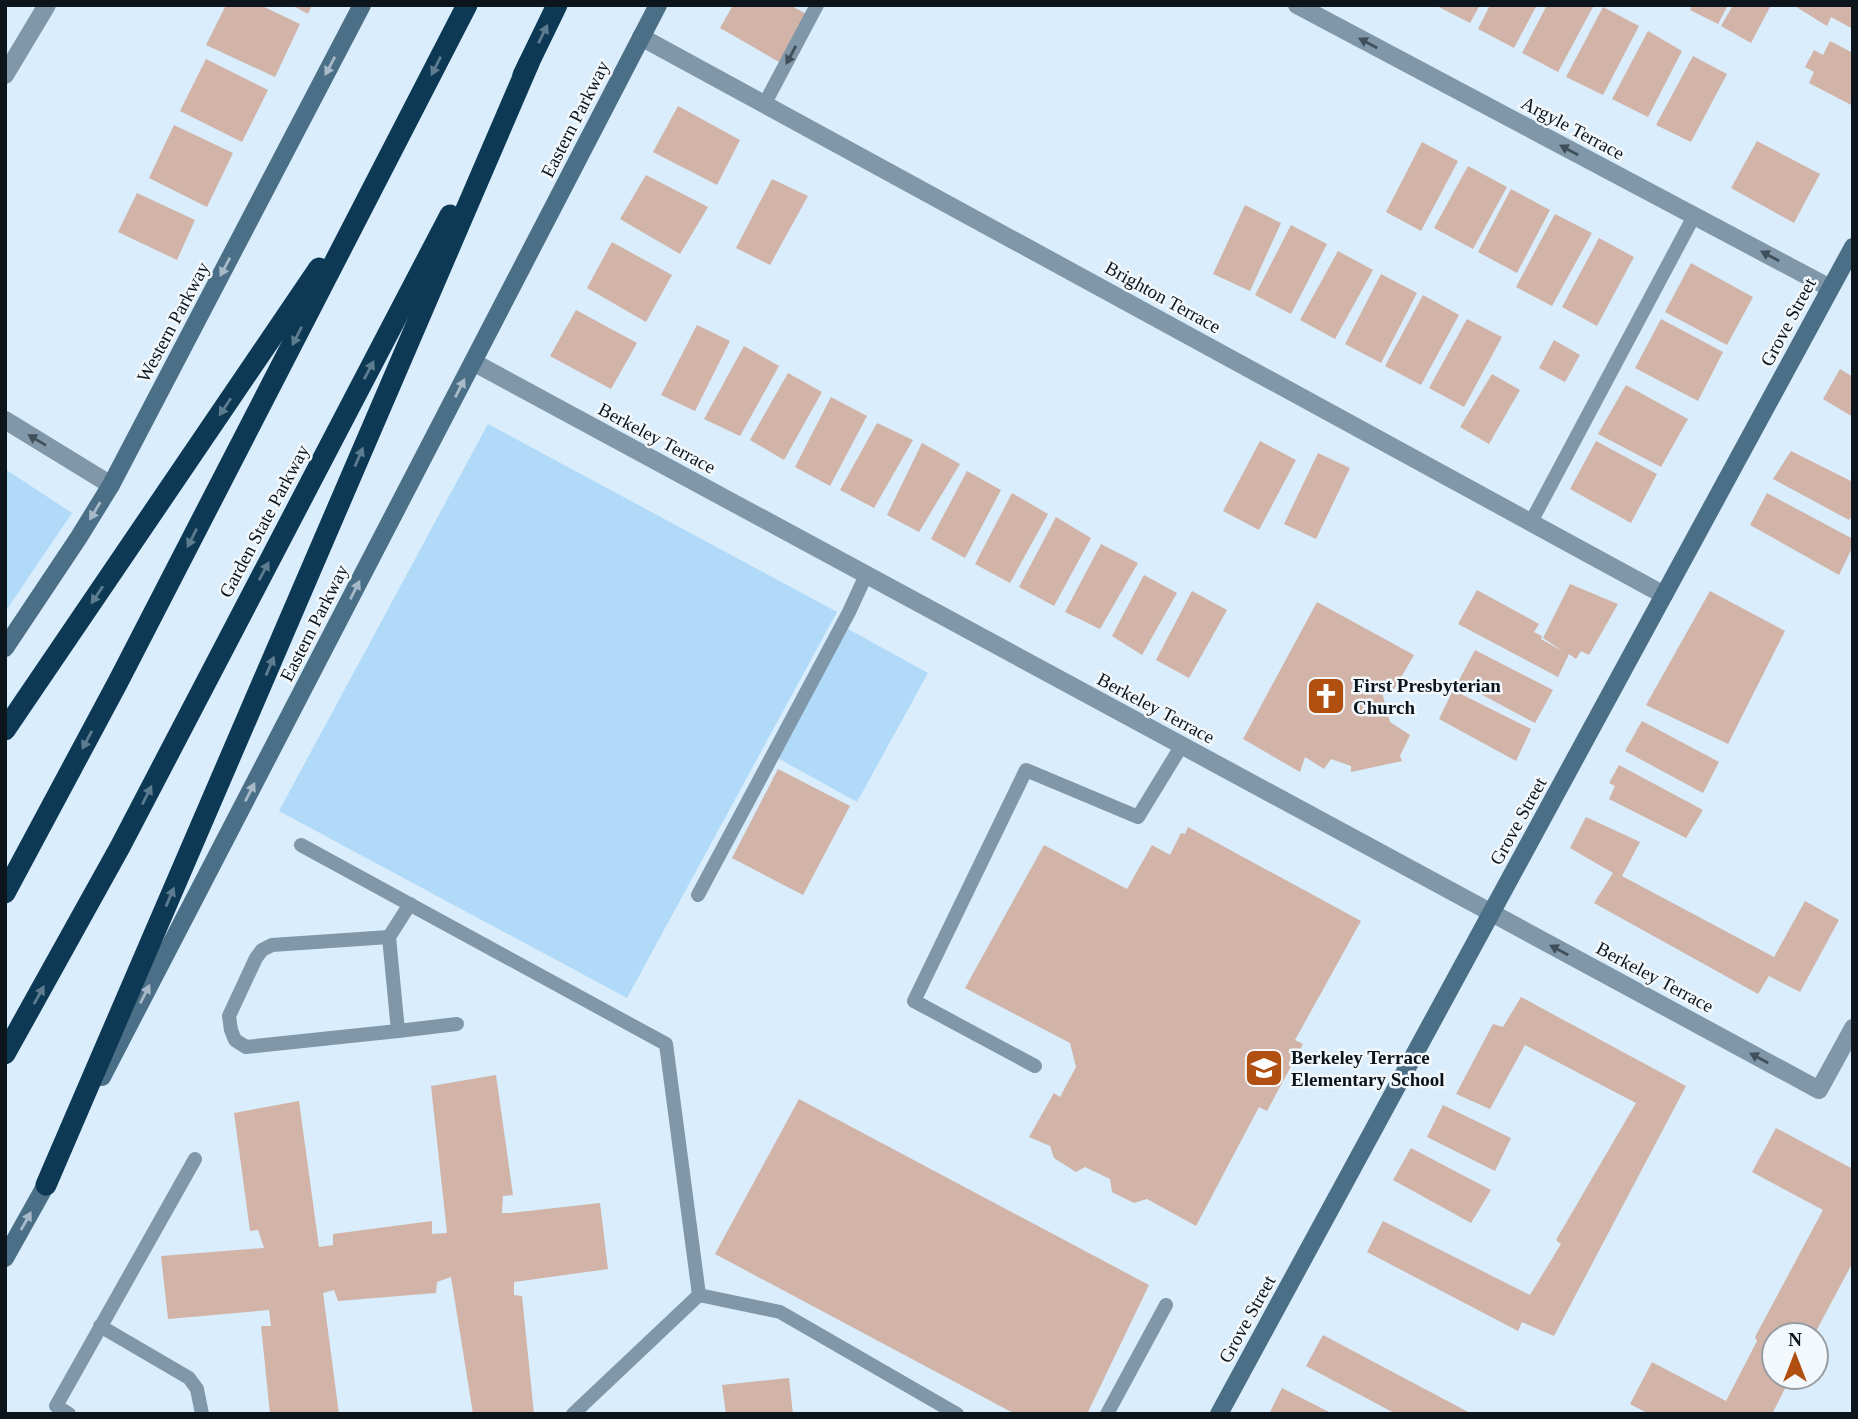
<svg xmlns="http://www.w3.org/2000/svg" width="1858" height="1419" font-family="Georgia,serif">
<rect width="100%" height="100%" fill="#d9edfc"/>
<g fill="#b1daf8">
<path d="M488,424l349,188 -210,386 -348,-187z"/>
<path d="M5,469l67,44 -67,99z"/>
<path d="M848,629l80,44 -71,129 -81,-45z"/>
</g>
<g fill="#d1b4a7">
<path d="M226,5h34l40,19 -25,53 -69,-32z"/>
<path d="M292,5h20l-4,9z"/>
<path d="M733,5h57l18,10 -29,47 -59,-34z"/>
<path d="M1435,5h45l-10,18z"/>
<path d="M1490,5h47l-23,43 -36,-19z"/>
<path d="M1547,5h47l-36,67 -36,-19z"/>
<path d="M1692,5h36l-10,19 -28,-14z"/>
<path d="M1733,5h38l-20,38 -30,-17z"/>
<path d="M1793,5h60v24l-22,-12 -4,9z"/>
<path d="M1603,7l36,19 -36,69 -37,-18z"/>
<path d="M1648,31l34,20 -34,66 -36,-18z"/>
<path d="M1830,41l23,12v53l-44,-23 5,-11 -9,-5 9,-17 9,5z"/>
<path d="M1693,56l34,18 -36,68 -35,-17z"/>
<path d="M206,59l62,31 -26,52 -62,-31z"/>
<path d="M678,106l62,34 -23,45 -64,-33z"/>
<path d="M174,125l59,28 -26,54 -58,-29z"/>
<path d="M1757,141l63,33 -26,49 -63,-35z"/>
<path d="M1422,142l36,19 -37,70 -35,-19z"/>
<path d="M1468,166l39,21 -34,62 -39,-21z"/>
<path d="M646,175l62,32 -28,47 -60,-35z"/>
<path d="M772,179l36,17 -38,69 -34,-17z"/>
<path d="M1511,189l39,21 -33,63 -39,-21z"/>
<path d="M137,193l58,27 -18,40 -59,-28z"/>
<path d="M1245,205l36,18 -31,68 -37,-17z"/>
<path d="M1555,214l37,19 -40,73 -36,-19z"/>
<path d="M1291,225l36,19 -36,70 -36,-19z"/>
<path d="M1599,238l35,19 -37,69 -35,-19z"/>
<path d="M612,242l60,33 -26,47 -59,-34z"/>
<path d="M1338,251l35,19 -38,69 -35,-19z"/>
<path d="M1691,263l62,34 -26,48 -62,-33z"/>
<path d="M1381,274l36,19 -36,70 -36,-19z"/>
<path d="M1423,295l36,20 -38,70 -36,-19z"/>
<path d="M576,310l61,33 -26,46 -61,-33z"/>
<path d="M1467,319l35,18 -38,70 -35,-19z"/>
<path d="M1661,319l62,33 -25,49 -63,-33z"/>
<path d="M697,325l33,16 -35,70 -34,-16z"/>
<path d="M1554,340l26,15 -15,27 -26,-14z"/>
<path d="M744,346l35,20 -39,70 -36,-17z"/>
<path d="M1840,369l13,8v40l-30,-18z"/>
<path d="M788,373l34,19 -38,68 -34,-20z"/>
<path d="M1492,374l28,16 -31,54 -29,-17z"/>
<path d="M1626,385l62,34 -27,48 -63,-33z"/>
<path d="M831,397l36,19 -37,70 -35,-19z"/>
<path d="M877,423l36,17 -39,68 -34,-18z"/>
<path d="M1260,441l36,19 -37,70 -36,-19z"/>
<path d="M1596,441l61,33 -26,49 -61,-34z"/>
<path d="M922,443l38,21 -41,68 -32,-17z"/>
<path d="M1791,451l62,31v32l-4,6 -76,-41z"/>
<path d="M1318,453l32,15 -34,71 -32,-15z"/>
<path d="M967,471l34,19 -36,68 -34,-19z"/>
<path d="M1012,493l36,21 -38,69 -35,-19z"/>
<path d="M1767,493l86,46v7l-14,29 -89,-50z"/>
<path d="M1056,517l35,21 -37,68 -35,-19z"/>
<path d="M1101,544l37,19 -38,66 -35,-17z"/>
<path d="M1144,575l33,18 -35,62 -30,-19z"/>
<path d="M1570,584l48,20 -29,51 -8,-4 -5,8 -7,-5 -11,23 -100,-53 19,-34 62,34 -5,8 8,4 -1,3 23,13 -21,-14z"/>
<path d="M1192,591l35,19 -38,68 -33,-18z"/>
<path d="M1710,591l75,40 -57,113 -82,-39z"/>
<path d="M1317,602l97,53 -22,38 -12,-8 10,37 20,13 -10,21 2,5 -51,11v-6l-20,-7 -7,10 -19,-12 -5,15 -57,-33z"/>
<path d="M1475,650l78,40 -18,33 -77,-41z"/>
<path d="M1453,690l78,39 -15,32 -77,-42z"/>
<path d="M1642,721l77,41 -16,31 -78,-42z"/>
<path d="M1619,765l84,45 -17,28 -77,-39 6,-13 -6,-3z"/>
<path d="M778,769l72,37 -47,89 -71,-37z"/>
<path d="M1586,817l54,25 -18,34 152,81 31,-56 34,19 -39,72 -31,-16 -11,18 -164,-91 19,-30 -43,-25z"/>
<path d="M1188,827l173,94 -66,119 8,4 -36,67 -8,-4 -63,119 -49,-27 -13,4 -22,-11 -2,-13 -25,-12 -9,5 -22,-14 -4,-12 -21,-9 25,-44 6,4 16,-30 -6,-24 -105,-55 79,-143 83,44 25,-44 18,10 11,-22 4,1z"/>
<path d="M1521,997l165,89 -132,250 -32,-14 -4,9 -151,-79 16,-31 147,74 31,-51 -5,-4 80,-137 -111,-58 -35,64 -34,-15 37,-70 10,3z"/>
<path d="M496,1075l17,120 -10,1 -1,17h8l90,-10 8,66 -94,13v13l8,1 12,118h-61l-22,-137 -14,5 -1,11 -98,8 -4,-11 -11,3 16,121h-69l-9,-88h10l-2,-16 -101,9 -7,-63 103,-8 -6,-18 -8,1 -16,-118 65,-12 20,146 14,-2v-11l99,-13v13l15,-1 -16,-147z"/>
<path d="M799,1099l350,186 -62,129h-72l-300,-160z"/>
<path d="M1443,1105l68,33 -16,33 -68,-34z"/>
<path d="M1776,1128l77,41v17l-2,3 2,1v72l-39,73h-40v42h17l-19,37h-123l-19,-10 22,-42 74,39 31,-60 -2,-4 68,-127 -71,-38z"/>
<path d="M1411,1148l80,42 -20,33 -78,-43z"/>
<path d="M1323,1335l149,79h-76l-90,-48z"/>
<path d="M789,1378l4,36h-67l-4,-29z"/>
<path d="M1282,1388l51,26h-64z"/>
</g>
<g fill="none" stroke-linecap="round" stroke-linejoin="round">
<g stroke="#7f97a9" stroke-width="14">
<path d="M764,105l53,-100"/>
<path d="M1531,522l163,-306"/>
<path d="M301,845l365,199 33,251"/>
<path d="M698,895l151,-283 17,-37"/>
<path d="M410,904l-21,33 9,94 59,-7"/>
<path d="M389,937l-117,8 -10,5 -6,8 -27,58 2,14 4,10 11,7 152,-16"/>
<path d="M1035,1066l-121,-65 112,-231 112,47 44,-72"/>
<path d="M100,1326l89,52 8,11 5,25"/>
<path d="M69,1414l-13,-8 139,-247"/>
<path d="M573,1414l126,-119 81,17 177,102"/>
<path d="M1107,1414l59,-109"/>
</g>
<g stroke="#7f97a9" stroke-width="18">
<path d="M1297,5l533,283"/>
<path d="M641,37l1023,558"/>
<path d="M5,75l42,-70"/>
<path d="M473,362l1346,728 34,-62"/>
<path d="M5,420l106,65"/>
</g>
<g stroke="#4c6f88" stroke-width="18">
<path d="M5,648l74,-111 32,-52 251,-480"/>
<path d="M102,1077l556,-1072"/>
<path d="M5,1258l47,-84"/>
<path d="M1219,1414l634,-1167"/>
</g>
<g stroke="#0d3955" stroke-width="21">
<path d="M523,75l34,-70"/>
<path d="M5,730l314,-462"/>
<path d="M5,893l113,-211 349,-677"/>
<path d="M5,1054l115,-207 330,-632"/>
<path d="M46,1185l483,-1122"/>
</g>
</g>
<defs><path id="oneway-solid" d="M-6-.8H1V-3.2L6.5 0L1 3.2V.8H-6Z" transform="scale(1.75)"/></defs>
<g fill="#5e7c8f">
<use href="#oneway-solid" transform="translate(543 34) rotate(-64)"/>
<use href="#oneway-solid" transform="translate(436 66) rotate(117)"/>
<use href="#oneway-solid" transform="translate(297 336) rotate(117)"/>
<use href="#oneway-solid" transform="translate(369 370) rotate(-62)"/>
<use href="#oneway-solid" transform="translate(225 407) rotate(124)"/>
<use href="#oneway-solid" transform="translate(359 457) rotate(-67)"/>
<use href="#oneway-solid" transform="translate(192 538) rotate(117)"/>
<use href="#oneway-solid" transform="translate(264 571) rotate(-62)"/>
<use href="#oneway-solid" transform="translate(97 595) rotate(124)"/>
<use href="#oneway-solid" transform="translate(270 666) rotate(-67)"/>
<use href="#oneway-solid" transform="translate(87 740) rotate(118)"/>
<use href="#oneway-solid" transform="translate(147 795) rotate(-63)"/>
<use href="#oneway-solid" transform="translate(170 897) rotate(-67)"/>
<use href="#oneway-solid" transform="translate(39 995) rotate(-61)"/>
</g>
<g fill="#40505b">
<use href="#oneway-solid" transform="translate(1368 43) rotate(-152)"/>
<use href="#oneway-solid" transform="translate(791 55) rotate(118)"/>
<use href="#oneway-solid" transform="translate(1569 150) rotate(-152)"/>
<use href="#oneway-solid" transform="translate(1770 256) rotate(-152)"/>
<use href="#oneway-solid" transform="translate(37 440) rotate(-149)"/>
<use href="#oneway-solid" transform="translate(1559 950) rotate(-152)"/>
<use href="#oneway-solid" transform="translate(1759 1058) rotate(-152)"/>
</g>
<g fill="#a8bac8">
<use href="#oneway-solid" transform="translate(330 66) rotate(118)"/>
<use href="#oneway-solid" transform="translate(225 267) rotate(118)"/>
<use href="#oneway-solid" transform="translate(460 388) rotate(-63)"/>
<use href="#oneway-solid" transform="translate(95 511) rotate(121)"/>
<use href="#oneway-solid" transform="translate(355 590) rotate(-63)"/>
<use href="#oneway-solid" transform="translate(250 792) rotate(-63)"/>
<use href="#oneway-solid" transform="translate(145 994) rotate(-63)"/>
<use href="#oneway-solid" transform="translate(26 1221) rotate(-61)"/>
</g>
<defs>
<g id="church-square" transform="scale(2.0125)"><rect x="-9" y="-9" width="18" height="18" rx="4" fill="#b14f11" stroke="#f3f8fc"/><path d="M-1.2-6h2.4v3.5h3.3v2.4h-3.3V6h-2.4V-.1h-3.3v-2.4h3.3Z" fill="#fff"/></g>
<g id="school-square" transform="scale(2.0125)"><rect x="-9" y="-9" width="18" height="18" rx="4" fill="#b14f11" stroke="#f3f8fc"/><path d="M0-5L7-2L0 1L-7-2ZM-4 1L0 2.5L4 1V4Q0 6-4 4Z" fill="#fff"/></g>
</defs>
<g fill-rule="evenodd">
<use href="#church-square" x="1326" y="696"/>
<use href="#school-square" x="1264" y="1068"/>
</g>
<g text-anchor="middle" dominant-baseline="central" stroke-width="5" stroke-linejoin="round" paint-order="stroke">
<g font-size="19" fill="#0c151c" stroke="#f3f8fc">
<text transform="translate(575 119) rotate(-63)">Eastern Parkway</text>
<text transform="translate(1573 128) rotate(28)">Argyle Terrace</text>
<text transform="translate(1163 297) rotate(29)">Brighton Terrace</text>
<text transform="translate(173 322) rotate(-62)">Western Parkway</text>
<text transform="translate(1788 322) rotate(-62)">Grove Street</text>
<text transform="translate(657 438) rotate(28)">Berkeley Terrace</text>
<text transform="translate(264 521) rotate(-62)">Garden State Parkway</text>
<text transform="translate(314 623) rotate(-63)">Eastern Parkway</text>
<text transform="translate(1156 708) rotate(28)">Berkeley Terrace</text>
<text transform="translate(1518 821) rotate(-61)">Grove Street</text>
<text transform="translate(1655 977) rotate(28)">Berkeley Terrace</text>
<text transform="translate(1247 1319) rotate(-61)">Grove Street</text>
</g>
<g font-size="19" font-weight="bold" fill="#0c151c" stroke="#f3f8fc" text-anchor="start">
<text x="1353" y="685">First Presbyterian<tspan x="1353" dy="22">Church</tspan></text>
<text x="1291" y="1057">Berkeley Terrace<tspan x="1291" dy="22">Elementary School</tspan></text>
</g>
</g>
<rect width="1858" height="1419" fill="none" stroke="#0c151c" stroke-width="14"/>
<g transform="translate(1795 1356)"><circle r="33" fill="#f3f8fc" stroke="#979da2" stroke-width="2"/>
<path d="M0-5L12 26L0 18L-12 26Z" fill="#b14f11"/>
<text y="-10" font-size="19" font-weight="bold" text-anchor="middle" fill="#0c151c">N</text>
</g>
</svg>
